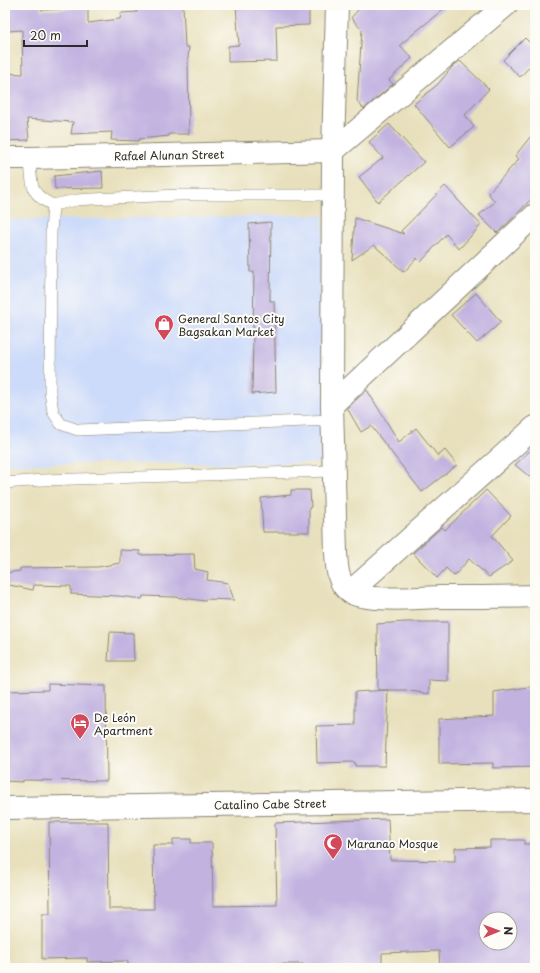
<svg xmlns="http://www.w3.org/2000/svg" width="540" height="973" font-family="'Playpen Sans',sans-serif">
<rect width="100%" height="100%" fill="#fdfcf7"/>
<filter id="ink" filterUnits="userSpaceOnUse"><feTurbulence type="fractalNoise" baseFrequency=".025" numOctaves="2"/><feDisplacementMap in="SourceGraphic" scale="8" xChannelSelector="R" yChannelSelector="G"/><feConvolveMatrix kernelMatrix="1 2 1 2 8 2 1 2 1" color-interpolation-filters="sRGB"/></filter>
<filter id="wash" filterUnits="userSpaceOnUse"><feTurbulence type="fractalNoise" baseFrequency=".012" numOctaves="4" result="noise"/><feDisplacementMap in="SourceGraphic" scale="16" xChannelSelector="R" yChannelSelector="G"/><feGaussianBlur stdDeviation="0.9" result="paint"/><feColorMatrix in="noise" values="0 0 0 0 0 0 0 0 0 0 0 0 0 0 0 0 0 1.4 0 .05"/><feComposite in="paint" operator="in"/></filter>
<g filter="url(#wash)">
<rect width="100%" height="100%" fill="#e8e0bc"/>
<path fill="#cddbfa" d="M323,215l2,248 -320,1v-244z"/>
<g id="blocks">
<g fill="#c1b2e0" fill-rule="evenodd">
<path d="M7,5h33l1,5 47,-2v15l32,-4 1,-6 16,-1v-7h46l2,42h4l-1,12 1,75h-20v2l-30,3v2l-28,-1 1,-8 -41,2 2,-12 -46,-3 2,21 -24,1v-68l18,1 -1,-44 -14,1z"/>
<path d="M236,5h73v20l-33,1 1,35 -49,1v-16l11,-1z"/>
<path d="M358,5h90l-48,40 12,13 -23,22 4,4 -29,25 -7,-8 5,-71 -11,-12 7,-8z"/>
<path d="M525,38l10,10v13l-15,16 -17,-17z"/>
<path d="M460,61l29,28 -24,26 9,12 -24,20 -36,-43 24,-20 15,-18z"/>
<path d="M389,124l35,38 -46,40 -19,-25 24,-19 -14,-16z"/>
<path d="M535,131v64l-16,17 -22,21 -18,-18 16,-13 -7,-9 31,-34 -4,-3z"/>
<path d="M102,171l1,17 -48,1 -1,-13z"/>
<path d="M445,186l36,39 -22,24 -13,-15 -25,28 -4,-4 -13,14 -30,-27 -22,15 3,-42 49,16 -3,-3z"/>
<path d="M271,222l-1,79h4l2,91 -24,2 2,-122h-4l-1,-48z"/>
<path d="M476,293l25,29 -24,21 -26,-28z"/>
<path d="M367,390l32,52 17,-14 22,28 7,-6 12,15 -35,27 -51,-66 -10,6 -14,-24z"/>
<path d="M535,446v35l-20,-16z"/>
<path d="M291,490h19l1,17 -2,1v24h-46l-2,-34 30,-3z"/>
<path d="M486,490l25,26 -19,20 21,25 -24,16 -20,-18 -15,17 -8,-8 -9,10 -24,-25 29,-26 3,3z"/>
<path d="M120,550l20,1v4l54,-1 1,15 13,3 -1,8 21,3 6,17 -29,-1v2l-30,-4 -32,-1 -1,3 -23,-3 -48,-2v-8l-37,-1 -1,5 -28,-6v-11l15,-2v-3l78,-1 22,-4z"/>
<path d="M405,622h43v59l-19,-1v14l-24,-4h-27l-1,-66z"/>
<path d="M110,632l23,1 1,28h-26z"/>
<path d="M48,684l58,2 1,95 -84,-1v2l-18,-1v-90l43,-1z"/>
<path d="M535,686v81l-42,1v-5l-54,1v-45l55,-3v-24z"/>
<path d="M388,690l-3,76h-30v-4l-38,1 -1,-37 39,-1v-33z"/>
<path d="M388,819l2,41 65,1v-13l35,-1v-7h34v4h11v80h-2v44h-93l-1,-17 -57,2v15h-79v-4h-33v4h-142v-7l-41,1v-4l-45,1v-45h8l-1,-92h59l1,87h45l-1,-64h20v-6h18v4h21l1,63 64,-1 -2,-82zM486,919h24v24h-24z"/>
</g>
</g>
</g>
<g filter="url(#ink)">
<use href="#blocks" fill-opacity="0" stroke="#8a8674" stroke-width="1"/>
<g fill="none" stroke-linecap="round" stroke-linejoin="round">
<g stroke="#8a8674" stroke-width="12">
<g id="lane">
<path d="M30,158c2,24 -2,36 23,47"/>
<path d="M332,420l-254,10 -17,-6 -8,-12 -3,-20 1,-159 2,-28 24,-5 15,-1 87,-4h154"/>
<path d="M5,483l38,-3 290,-9"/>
</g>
</g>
<g stroke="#8a8674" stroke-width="24">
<g id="street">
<path d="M337,5l-4,146 -1,254 4,148c1,14 1,30 14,39 14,10 71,6 90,5 32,0 63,0 95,-1"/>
<path d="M5,158h25l303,-7 173,-146"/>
<path d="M332,405l203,-190"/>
<path d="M350,592l185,-165"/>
</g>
</g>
<g stroke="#8a8674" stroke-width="24">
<path id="secondary" d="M5,808l530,-8"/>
</g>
<use href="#lane" stroke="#fff" stroke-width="11"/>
<use href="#street" stroke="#fff" stroke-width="22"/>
<use href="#secondary" stroke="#fff" stroke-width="22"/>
</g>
</g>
<defs>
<g id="shop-pin" transform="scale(1)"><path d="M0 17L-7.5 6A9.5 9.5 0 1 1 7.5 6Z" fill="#d1495b" stroke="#fdfcf7"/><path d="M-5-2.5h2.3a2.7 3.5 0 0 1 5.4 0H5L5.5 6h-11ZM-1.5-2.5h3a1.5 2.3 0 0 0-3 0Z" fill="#fff"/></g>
<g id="hotel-pin" transform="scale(1)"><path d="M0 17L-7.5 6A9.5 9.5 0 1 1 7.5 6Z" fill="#d1495b" stroke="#fdfcf7"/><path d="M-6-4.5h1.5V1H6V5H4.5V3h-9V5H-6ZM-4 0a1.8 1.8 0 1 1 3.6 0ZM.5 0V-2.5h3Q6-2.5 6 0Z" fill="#fff"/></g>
<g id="mosque-pin" transform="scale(1)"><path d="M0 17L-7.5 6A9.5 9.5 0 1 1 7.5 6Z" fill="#d1495b" stroke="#fdfcf7"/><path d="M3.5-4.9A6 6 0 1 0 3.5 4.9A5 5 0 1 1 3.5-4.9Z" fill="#fff"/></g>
</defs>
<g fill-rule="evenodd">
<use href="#shop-pin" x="164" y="324"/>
<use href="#hotel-pin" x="80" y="723"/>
<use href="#mosque-pin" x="333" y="843"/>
</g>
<g text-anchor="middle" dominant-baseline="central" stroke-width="4" stroke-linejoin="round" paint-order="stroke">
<g font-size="11" fill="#2b2b2b" stroke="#fdfcf7">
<text transform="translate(169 155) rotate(-1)">Rafael Alunan Street</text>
<text transform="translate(270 804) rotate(-1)">Catalino Cabe Street</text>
</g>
<g font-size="11" fill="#2b2b2b" stroke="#fdfcf7" text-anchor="start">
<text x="178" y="318">General Santos City<tspan x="178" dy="13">Bagsakan Market</tspan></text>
<text x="94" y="717">De León<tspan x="94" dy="13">Apartment</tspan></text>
<text x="347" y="843">Maranao Mosque</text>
</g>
</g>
<rect width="540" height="973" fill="none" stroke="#fdfcf7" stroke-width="20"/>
<g transform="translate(498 931) rotate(89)"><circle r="19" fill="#fdfcf7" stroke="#a9a8a5"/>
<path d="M0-3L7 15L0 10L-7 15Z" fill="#d1495b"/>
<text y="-6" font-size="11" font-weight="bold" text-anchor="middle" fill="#2b2b2b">N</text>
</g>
<path d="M24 40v6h63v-6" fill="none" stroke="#2b2b2b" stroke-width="2"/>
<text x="30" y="40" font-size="12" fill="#2b2b2b" stroke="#fdfcf7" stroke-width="3" paint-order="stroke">20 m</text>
</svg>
